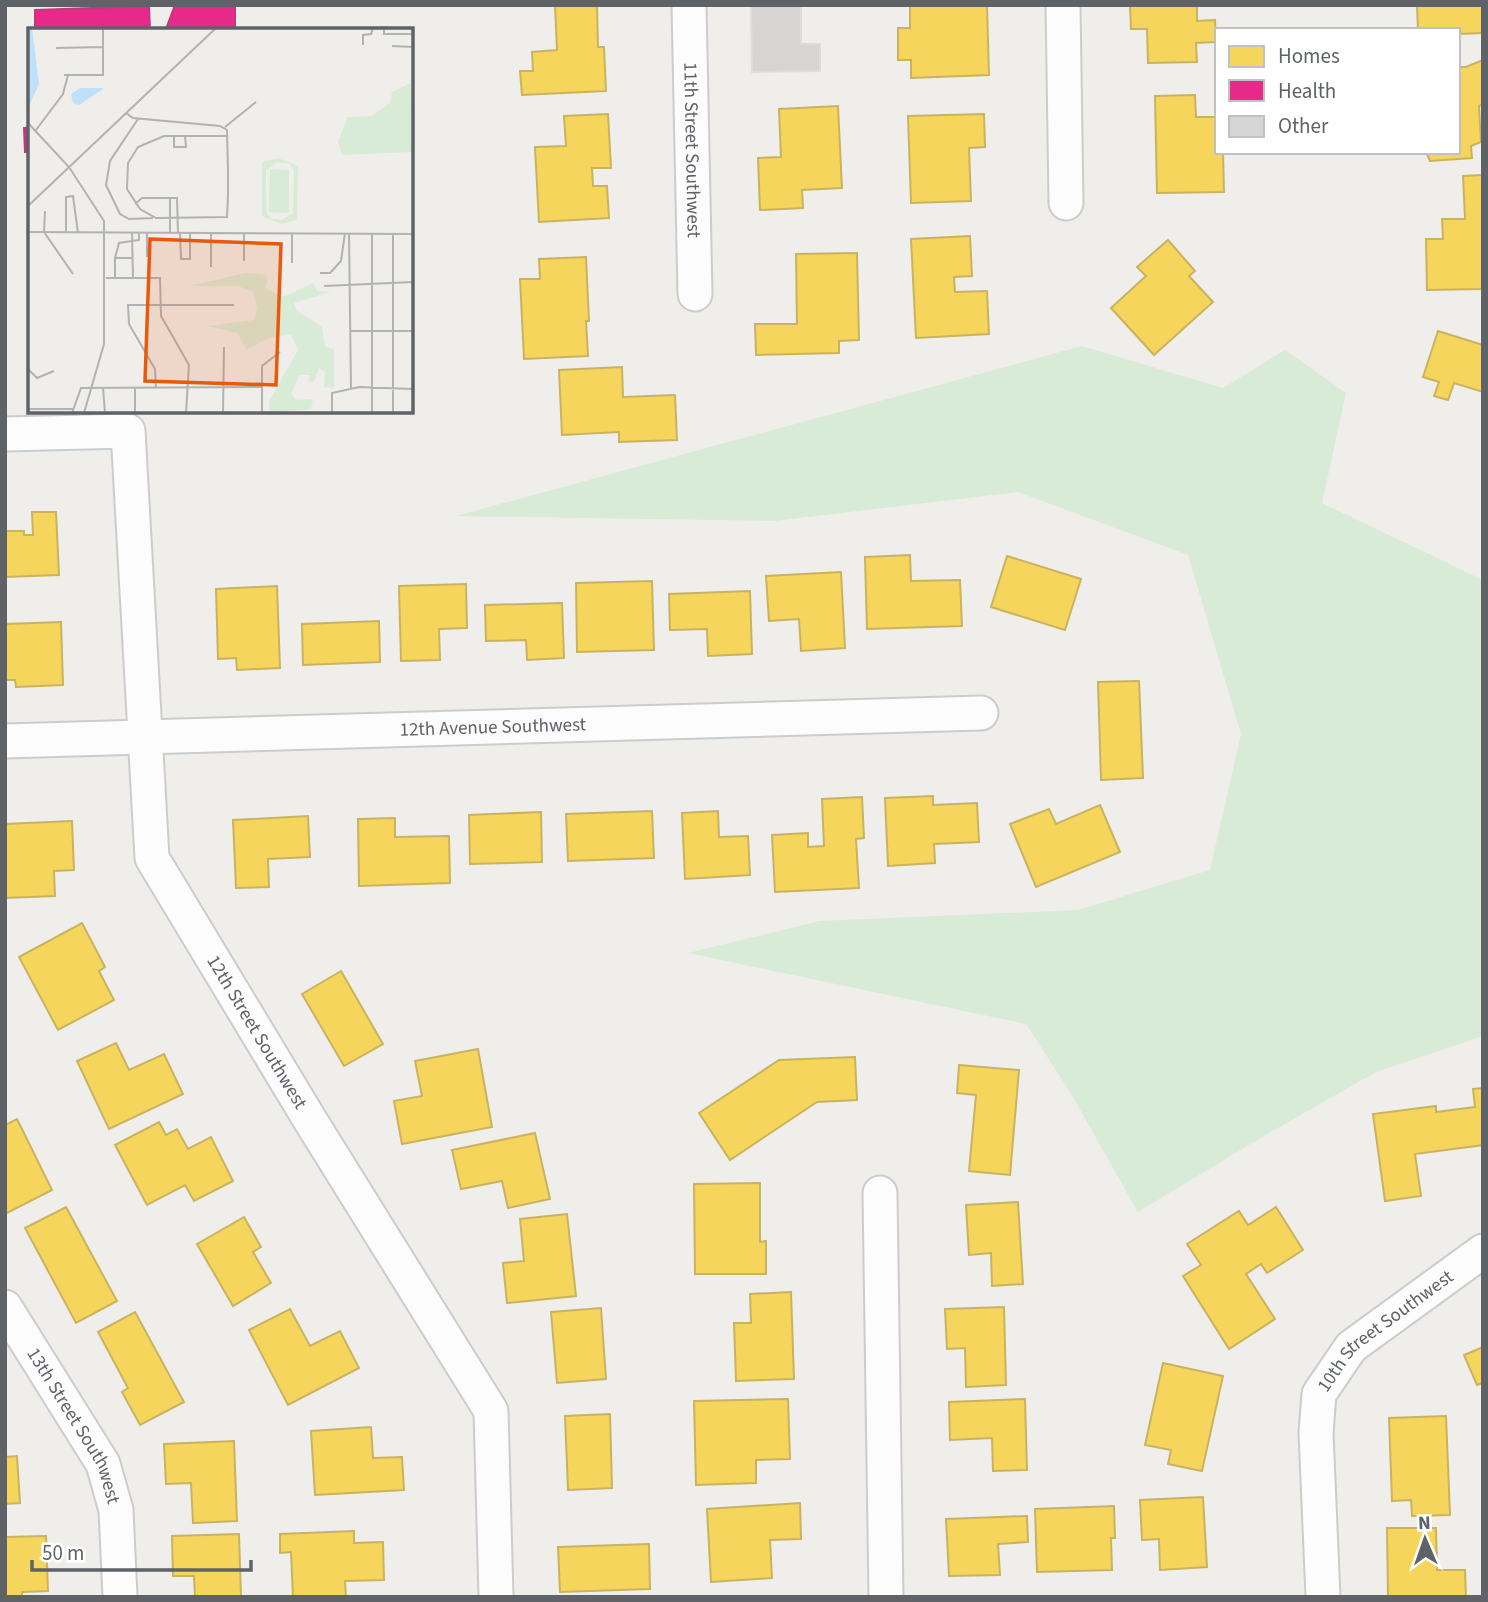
<svg xmlns="http://www.w3.org/2000/svg" width="1488" height="1602" font-family="'Source Sans 3',sans-serif">
<rect width="100%" height="100%" fill="#efeeea"/>
<path fill="#d8ebd6" d="M1082,346l141,42 62,-38 61,43 -24,110 161,77v456l-107,36 -119,68 -119,72 -68,-120 -44,-68 -338,-71 131,-32 259,-11 132,-40 31,-136 -53,-179 -170,-63 -244,29 -318,-5z"/>
<g fill="#f6d55c" stroke="#c9b360" stroke-width="2">
<path d="M555,5h42l1,42h6l2,44 -84,4 -2,-24h13l-1,-19 25,-2z"/>
<path d="M940,5h47l2,70 -78,3v-18h-13v-32h12v-22z"/>
<path d="M1130,5h67v16l18,-1 1,22 -20,1 1,19 -49,1 -1,-34h-16z"/>
<path d="M1417,5h66v28l-25,1v-4h-40z"/>
<path d="M1483,60v44l-4,2 2,36 -10,4 1,12 -42,3 -4,-9h32v-85h8z"/>
<path d="M1195,95l1,22h21v35h6l1,40 -67,1 -2,-97z"/>
<path d="M838,106l4,82 -40,2 1,18 -43,2 -2,-52 23,-1 -2,-48z"/>
<path d="M608,114l3,54h-19l1,18h14l2,32 -70,4 -4,-75 31,-1 -2,-30z"/>
<path d="M984,114l1,33 -16,1 2,53 -60,2 -3,-87z"/>
<path d="M1483,175v114l-56,1 -1,-51h17l-1,-20h23l-2,-43z"/>
<path d="M970,236l2,40 -18,1 1,15 32,-1 2,43 -73,4 -5,-99z"/>
<path d="M1168,240l27,31 -6,5 24,26 -59,53 -43,-47 35,-32 -9,-9z"/>
<path d="M857,253l2,87 -20,1v12l-83,2 -1,-31h42l-1,-70z"/>
<path d="M586,257l3,64h-3l2,35 -64,3 -4,-80h20l-1,-20z"/>
<path d="M1438,331l45,14v47l-29,-9 -6,17 -14,-4 5,-14 -16,-5z"/>
<path d="M622,367l1,30 52,-2 2,45 -58,2v-10l-57,3 -3,-65z"/>
<path d="M32,512h24l3,63 -54,2v-46h19v4h9z"/>
<path d="M910,555l1,26 49,-1 2,46 -95,3 -2,-72z"/>
<path d="M1007,556l74,23 -16,51 -74,-23z"/>
<path d="M841,572l4,76 -44,3 -2,-32 -30,2 -3,-45z"/>
<path d="M652,581l2,69 -77,2 -1,-69z"/>
<path d="M466,584l1,44 -28,1 1,31 -39,1 -2,-75z"/>
<path d="M277,586l3,82 -43,2 -1,-12 -18,1 -2,-70z"/>
<path d="M750,591l2,63 -44,2 -1,-27 -37,1 -1,-36z"/>
<path d="M562,603l2,55 -37,2 -1,-20 -40,1 -1,-36z"/>
<path d="M379,621l1,41 -77,3 -1,-41z"/>
<path d="M61,622l2,63 -47,2 -1,-7h-10v-56z"/>
<path d="M1139,681l4,97 -42,2 -3,-98z"/>
<path d="M933,796v9l44,-2 2,39 -45,2 1,19 -47,3 -3,-68z"/>
<path d="M862,797l2,41 -8,1 3,49 -84,4 -3,-57 36,-2v14l16,-1 -2,-47z"/>
<path d="M1100,805l20,47 -84,35 -26,-63 39,-15 7,15z"/>
<path d="M652,811l2,47 -86,3 -2,-47z"/>
<path d="M718,811l1,26 29,-1 2,39 -65,4 -3,-66z"/>
<path d="M541,812l1,50 -72,2 -1,-49z"/>
<path d="M308,816l2,41 -42,2 1,28 -33,1 -3,-68z"/>
<path d="M395,818v19l54,-1 1,47 -91,3 -1,-67z"/>
<path d="M72,821l2,49 -20,1 1,25 -50,2v-74z"/>
<path d="M82,923l23,44 -6,4 15,29 -56,30 -39,-73z"/>
<path d="M341,971l42,73 -39,22 -42,-72z"/>
<path d="M116,1043l13,27 35,-16 19,40 -74,35 -32,-68z"/>
<path d="M478,1049l14,78 -90,17 -8,-43 28,-5 -7,-35z"/>
<path d="M855,1057l2,43 -40,2 -87,58 -31,-47 80,-53z"/>
<path d="M959,1065l60,5 -9,105 -41,-4 7,-76 -19,-2z"/>
<path d="M1483,1088v57l-68,9 6,42 -36,5 -12,-87 63,-8v6l39,-5 -2,-18z"/>
<path d="M17,1119l35,71 -45,23 -2,-4v-84z"/>
<path d="M159,1122l7,13 11,-6 11,20 23,-12 22,44 -39,20 -9,-16 -38,20 -32,-60z"/>
<path d="M535,1133l15,66 -42,9 -6,-27 -41,8 -9,-39z"/>
<path d="M760,1183v59l6,-1v33h-71l-1,-90z"/>
<path d="M1018,1202l5,82 -31,2 -1,-33 -22,2 -3,-50z"/>
<path d="M66,1207l51,94 -41,22 -51,-95z"/>
<path d="M1276,1207l27,43 -36,23 -6,-9 -15,10 29,45 -46,30 -46,-73 18,-11 -14,-21 52,-33 9,14z"/>
<path d="M567,1214l9,82 -69,7 -4,-40 21,-2 -4,-42z"/>
<path d="M244,1217l17,30 -8,5 18,31 -38,23 -36,-62z"/>
<path d="M791,1292l3,87 -58,2 -2,-58h17l-1,-29z"/>
<path d="M1004,1307l2,78 -40,2 -1,-39 -18,1 -2,-40z"/>
<path d="M601,1308l5,71 -49,4 -6,-71z"/>
<path d="M290,1309l20,37 30,-15 19,37 -71,37 -39,-75z"/>
<path d="M135,1312l49,90 -44,23 -18,-33 6,-4 -30,-56z"/>
<path d="M1483,1347v36l-6,2 -13,-30z"/>
<path d="M1163,1363l60,13 -21,95 -34,-7 3,-14 -26,-5z"/>
<path d="M788,1399l2,60 -34,1v23l-60,2 -2,-84z"/>
<path d="M1025,1399l2,71 -34,1 -1,-33 -42,2 -1,-38z"/>
<path d="M610,1414l2,74 -44,2 -3,-74z"/>
<path d="M1446,1416l4,99 -38,1 -1,-16 -19,1 -3,-83z"/>
<path d="M371,1427l2,31 29,-1 2,33 -89,5 -4,-64z"/>
<path d="M234,1441l3,80 -44,2 -2,-40 -25,1 -2,-40z"/>
<path d="M17,1456l3,47 -15,1v-47z"/>
<path d="M1203,1497l4,70 -47,3 -1,-31 -17,1 -2,-40z"/>
<path d="M800,1503l1,36 -31,1 2,38 -61,4 -4,-73z"/>
<path d="M1114,1506l1,32h-4l1,32 -75,2 -2,-63z"/>
<path d="M1027,1516l1,26 -30,2 2,31 -51,1 -3,-57z"/>
<path d="M1387,1528h49l1,42h28l1,27h-78z"/>
<path d="M354,1531v12l29,-1 1,38 -39,1 1,16h-53l-2,-45 -11,1v-19z"/>
<path d="M239,1534l2,63h-46l-1,-21h-21l-1,-40z"/>
<path d="M46,1536l2,55 -26,1v5h-17v-60z"/>
<path d="M649,1544l1,45 -90,3 -2,-45z"/>
</g>
<g fill="#e7298a" stroke="#be3a80" stroke-width="2">
<path d="M175,5h60v24l-78,1 9,-1z"/>
<path d="M149,6l1,24h-115v-20z"/>
<path d="M30,127v25h-5l-1,-24z"/>
</g>
<path fill="#d6d5d3" stroke="#deddd9" stroke-width="2" d="M751,5h50v39h19v27l-68,1z"/>
<g fill="none" stroke-linecap="round" stroke-linejoin="round">
<g stroke="#cbcccc" stroke-width="37">
<g id="street">
<path id="s1" d="M689,5l6,289"/>
<path d="M1063,5l3,198"/>
<path id="s2" d="M5,434l123,-3 24,427 158,262 181,291 5,186"/>
<path id="s3" d="M5,741l976,-28"/>
<path d="M880,1193l6,404"/>
<path id="s4" d="M5,1307l98,157 13,46 4,87"/>
<path id="s5" d="M1323,1597l-7,-164 3,-39 32,-47 132,-96"/>
</g>
</g>
<use href="#street" stroke="#fdfcfc" stroke-width="33"/>
</g>
<g text-anchor="middle" dominant-baseline="central" stroke-width="7" stroke-linejoin="round" paint-order="stroke">
<g font-size="19" fill="#5f6368" stroke="#fff">
<text stroke="none"><textPath href="#s1" startOffset="145">11th Street Southwest</textPath></text>
<text stroke="none"><textPath href="#s3" startOffset="488">12th Avenue Southwest</textPath></text>
<text stroke="none"><textPath href="#s2" startOffset="754">12th Street Southwest</textPath></text>
<text stroke="none"><textPath href="#s5" startOffset="296">10th Street Southwest</textPath></text>
<text stroke="none"><textPath href="#s4" startOffset="138">13th Street Southwest</textPath></text>
</g>
</g>
<g transform="translate(28 28)">
<rect width="385" height="385" fill="#efeeea"/>
<path d="M383,55l1,69 -70,3 -4,-14 10,-24 24,-1 18,-13 2,-11zM250,130l20,8 -1,54 -16,4 -19,-8v-54zM250,134l12,2 4,7 -1,42 -11,7 -12,-2 -4,-7v-41zM242,141l19,1v43l-20,-1zM217,245l17,1 6,4 -3,10 18,9 31,-14 3,8 14,1 -37,11 3,8 25,16 3,20 9,2v39l-10,-1 1,-15 -6,-4 -5,13 -5,1 1,-7h-10l-9,19 6,6 16,-1 -2,10 -41,4 -1,-12 29,-51 -7,-16 -23,4 -21,12 -10,-17 -29,-7 46,-6 3,-12 -4,-16 -15,-6h-49z" fill="#d8ebd6" fill-rule="evenodd"/>
<path d="M0,0h4l7,56 -11,24zM52,60h22l1,1 -24,16 -6,-2 -2,-9z" fill="#bfe0f9"/>
<path fill="none" stroke="#b1b2b2" stroke-width="2" d="M356,0v6h29M335,17v-10l8,-1 2,-6M364,18l21,1M28,20l47,-1M36,47h39v-47M98,85l7,5 87,8 7,4 1,42v24l-1,21 -71,1 -16,-9 -13,-20 1,-26 10,-16 26,-11h63M110,91l-28,42 -4,24 14,29 9,5 24,-1M0,95l41,44 35,54v123l-20,69M197,99l31,-25M8,102l27,-36 5,-19M146,108v11h12l-1,-11M107,176l7,-6h35l1,35M0,178l188,-178M17,183l-1,21 29,42M0,204l385,2M38,205v-36l7,-1 5,37M104,205l1,45M142,205v-35M152,205l1,26h9v-26M321,205l2,157M344,205v180M119,229v-24M87,230l4,-15 20,-3v-7M216,233v-28M264,235v-30M183,239v-34M292,245h10l11,-12 4,-28M87,249v-19h18M78,250h54l1,38 28,49 -3,48M296,258l89,-4M323,303h62M0,341l9,9 17,-7M75,360l2,25M128,360l-1,-19 -26,-45 -1,-19h106M0,381h45M44,385l9,-25 181,-1M107,385v-25M195,385l1,-66M234,385v-47l18,-14M304,385v-20l27,-6 54,2M365,385v-180"/>
<path fill="#e8590c" fill-opacity="0.15" stroke="#e8590c" stroke-width="3.5" d="M122,211l131,5 -5,141 -131,-4z"/>
<rect width="385" height="385" fill="none" stroke="#5f6368" stroke-width="3.5"/>
</g>
<rect width="1488" height="1602" fill="none" stroke="#5f6368" stroke-width="14"/>
<rect x="1215" y="28" width="245" height="126" fill="#ffffff" stroke="#bfc1c3" stroke-width="2"/>
<rect x="1229" y="46" width="35" height="21" fill="#f6d55c" stroke="#bfc1c3" stroke-width="2"/>
<text x="1278" y="63" font-size="21" fill="#5f6368">Homes</text>
<rect x="1229" y="80" width="35" height="21" fill="#e7298a" stroke="#bfc1c3" stroke-width="2"/>
<text x="1278" y="98" font-size="21" fill="#5f6368">Health</text>
<rect x="1229" y="116" width="35" height="21" fill="#d6d5d3" stroke="#bfc1c3" stroke-width="2"/>
<text x="1278" y="133" font-size="21" fill="#5f6368">Other</text>
<g transform="translate(1425 1539) rotate(358)" stroke="#ffffff" stroke-width="5" paint-order="stroke">
<path d="M0-5L12 26L0 18L-12 26Z" fill="#5f6368"/>
<text y="-10" font-size="19" font-weight="bold" text-anchor="middle" fill="#5f6368">N</text>
</g>
<path d="M32 1560v10h219v-10" fill="none" stroke="#5f6368" stroke-width="3.5"/>
<text x="42" y="1560" font-size="21" fill="#5f6368" stroke="#ffffff" stroke-width="5" paint-order="stroke">50 m</text>
</svg>
